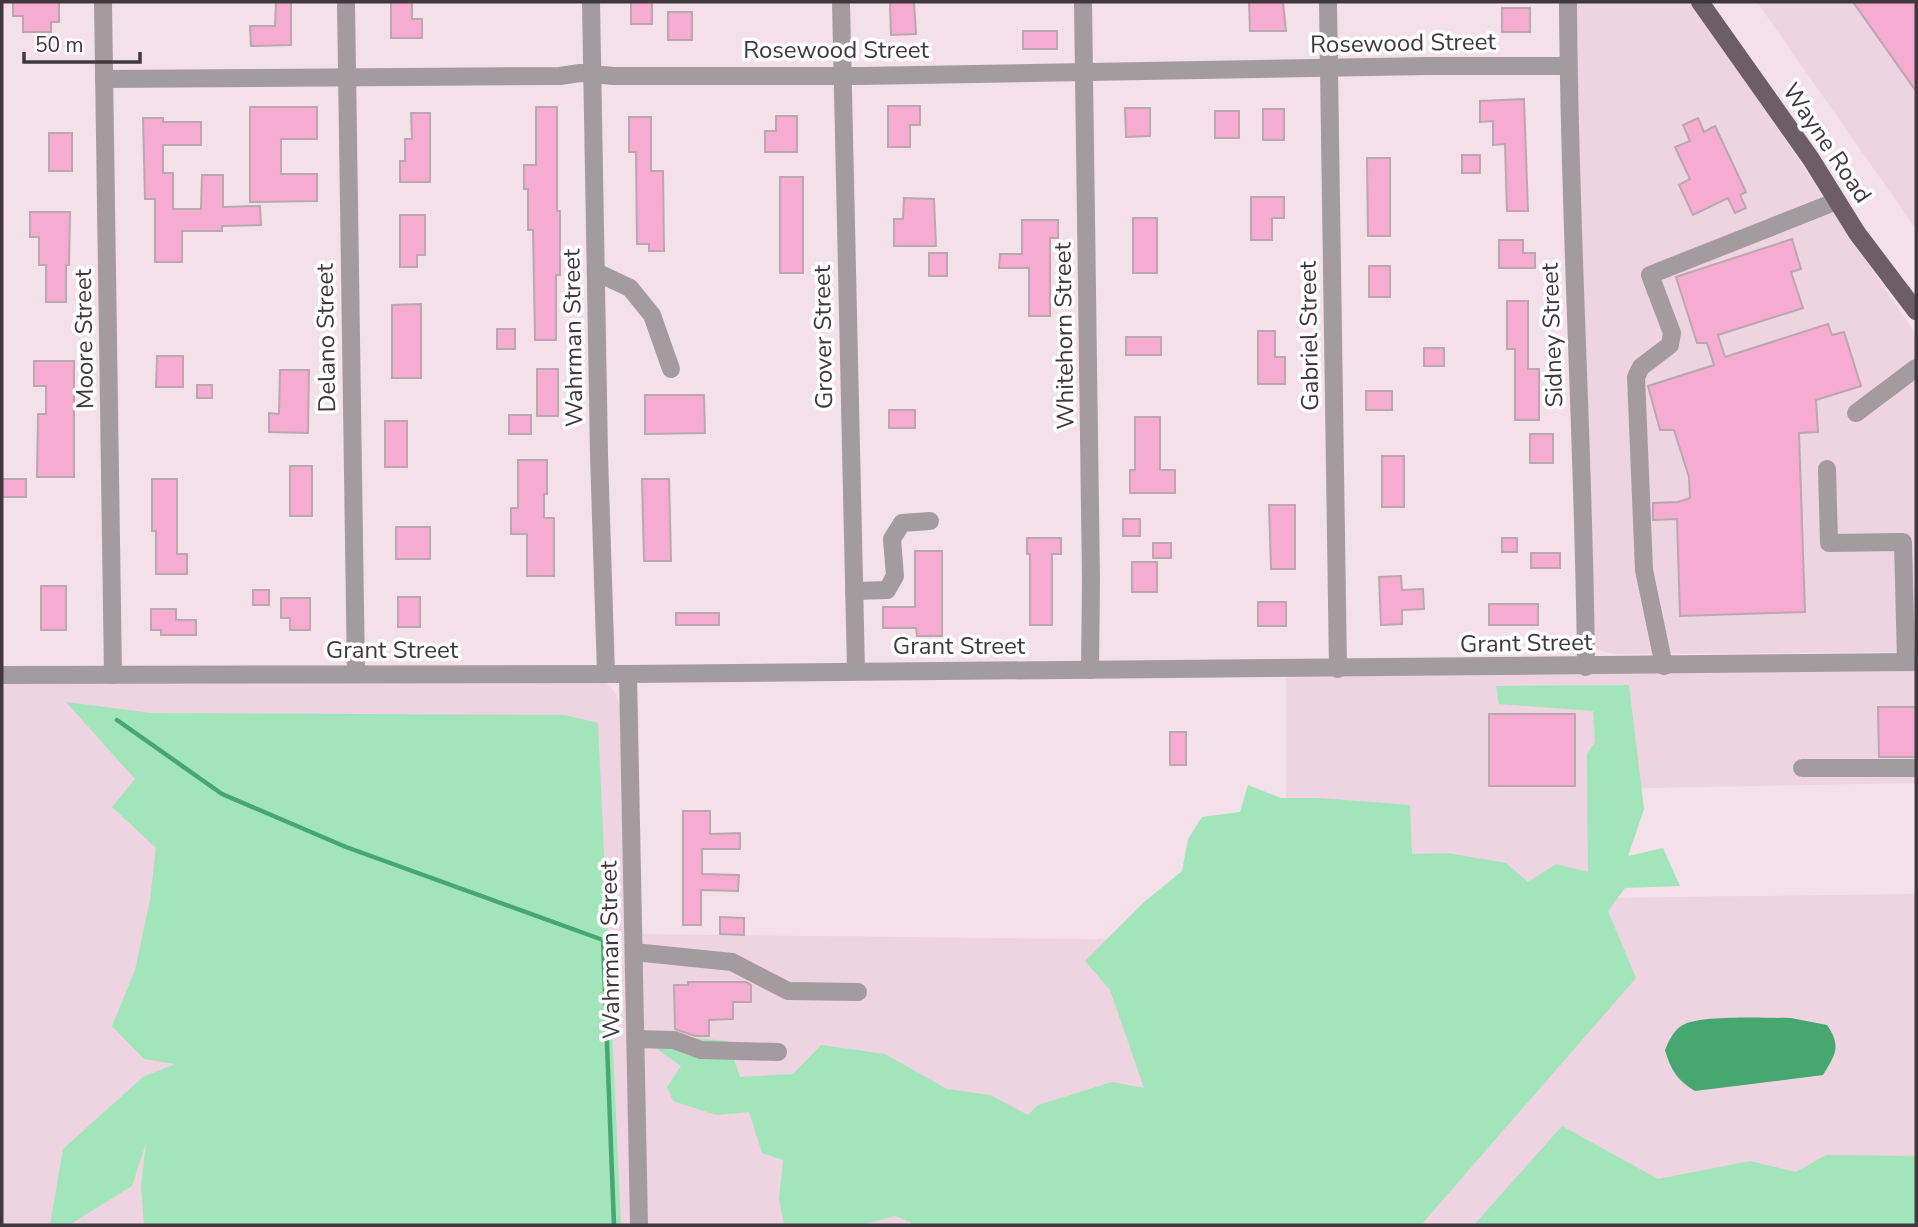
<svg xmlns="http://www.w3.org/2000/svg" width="1918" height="1227" font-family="'Nunito Sans',sans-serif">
<rect width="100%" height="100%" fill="#f4e0e9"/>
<g fill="#eed3e0">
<path d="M1575,2h118l223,333v317l-303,2 -14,-4 -5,-4z"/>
<path d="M1757,2h159v227z"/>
<path d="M1916,668v115l-317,6v109l317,-4v331h-1914v-544h600l8,5 6,8 4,12 2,18 2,210 662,7v-266z"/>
</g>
<g fill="#a2e5ba">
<path d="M1629,685l15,124 -16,47 35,-8 17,38 -55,2 -17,23 28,67 -215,247h-510v-3l-16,-6 -33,9h-78l-5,-26 4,-39 -21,-7 -13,-41 -33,3 -43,-14 -6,-14 14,-21 -24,-17 3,-14 68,6 12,36 53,-3 28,-29 64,9 62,35 43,6 38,20 10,-10 74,-23 32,6 -34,-98 -25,-29 58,-58 39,-32 6,-32 14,-22 38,-5 8,-27 33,13h39l90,7 2,49 36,-1 58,10 22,19 28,-18 32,8 -1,-118 8,-12 -2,-31 -94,-7 -3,-18z"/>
<path d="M66,702l85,11 414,2 33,8 23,502h-477l-3,-39 5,-43 -14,43 -63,39h-19l13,-76 80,-72 32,-13 -31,-5 -32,-33 23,-56 15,-70 6,-52 -44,-41 23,-28z"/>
<path d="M1562,1126l96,53 92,-18 46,11 30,-17 90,1v69h-442z"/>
</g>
<path fill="#47a770" d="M1791,1018l36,7c15,22 8,30 -4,50l-128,16c-17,-10 -25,-22 -30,-41 4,-10 10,-22 20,-26 19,-9 83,-6 106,-6z"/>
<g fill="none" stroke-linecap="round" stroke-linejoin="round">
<path stroke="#47a770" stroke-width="4.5" d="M117,720l105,74 124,53 257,93 11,285"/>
</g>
<g fill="#f6acd1" stroke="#baa7b0" stroke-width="2">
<path d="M13,2h46v20h-8v10h-28v-16h-10z"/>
<path d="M276,2h15v43l-40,1 -1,-20h25z"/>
<path d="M391,2h21v17h10v19h-31z"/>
<rect x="631" y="2" width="21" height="22"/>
<path d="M890,2h24l2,32 -25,1z"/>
<path d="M1249,2h34l3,29h-36z"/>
<path d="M1853,2h63v89z"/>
<rect x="1502" y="8" width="28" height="24"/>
<rect x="668" y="12" width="24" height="28"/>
<rect x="1023" y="31" width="34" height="18"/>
<path d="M1524,99l4,112h-21l-2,-67 -12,1v-24l-13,1v-21z"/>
<path d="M888,106h32v19h-10v22h-22z"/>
<path d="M250,107h67v32h-36v35h36v27l-67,1z"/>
<path d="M536,107h21v104h3v64h-4v65h-21l-2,-110h-5v-41h-4v-24h12z"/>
<path d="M1125,108h25v28l-24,1z"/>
<rect x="1263" y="109" width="21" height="31"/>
<rect x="1215" y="111" width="24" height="27"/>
<path d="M411,113h19v69h-30v-21h5v-22h7z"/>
<path d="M776,116h21v36h-32v-21h11z"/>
<path d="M629,117h22v54h12l1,80h-15v-7h-12l-1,-92h-7z"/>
<path d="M143,118h20v4h38v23h-38v28h10v36h28l1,-34h21v32l37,-1 1,19 -39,1v5h-40v31h-27v-63h-10z"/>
<path d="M1698,118l6,14 11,-6 31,66 -6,3 6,13 -11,5 -7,-15 -35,17 -14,-30 11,-6 -15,-32 15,-6 -7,-16z"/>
<rect x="49" y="133" width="23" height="38"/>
<rect x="1462" y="155" width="18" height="18"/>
<path d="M1367,158h23v78h-22z"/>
<rect x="780" y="177" width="23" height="96"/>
<path d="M1251,197h33v21h-12v22h-21z"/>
<path d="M904,198l30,1 2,47h-42v-27h9z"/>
<path d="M30,212h40l-1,53h-3v37h-20v-37h-7v-28h-9z"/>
<path d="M400,215h25v40h-8v12h-17z"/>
<rect x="1133" y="218" width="24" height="55"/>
<path d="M1022,220h36v18h-8v78h-21v-48h-30l1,-14h22z"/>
<path d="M1792,239l9,30 -10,3 12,36 -85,27 7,22 103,-33 4,11 12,-3 17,54 -45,14 2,32 -19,1 6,179 -125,4 -3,-97 -24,1v-17l25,-1 12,-4 -1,-21 -15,-47h-14l-12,-44 66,-21 -7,-22h-10l-21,-66z"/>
<path d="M1499,240h24v13h12v15h-36z"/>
<rect x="929" y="253" width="18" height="23"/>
<rect x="1369" y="266" width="21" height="31"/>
<path d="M1507,301h21v68h11v51h-24v-71h-8z"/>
<path d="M421,304v74h-29v-73z"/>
<rect x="497" y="329" width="18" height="20"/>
<path d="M1258,331h17v26h10v27h-27z"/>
<rect x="1126" y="337" width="35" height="18"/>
<rect x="1424" y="348" width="20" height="18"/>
<path d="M157,356h26v31h-27z"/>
<path d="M34,361h40v116h-37l1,-63h8v-28h-12z"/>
<rect x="537" y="369" width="21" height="47"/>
<path d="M280,370h29l-1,63 -39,-1v-19l10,1z"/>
<rect x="197" y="385" width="15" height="13"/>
<rect x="1366" y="391" width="26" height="19"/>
<path d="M645,395h59l1,38 -60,1z"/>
<rect x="889" y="410" width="26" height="18"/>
<rect x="509" y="415" width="22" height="19"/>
<path d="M1135,417h25v53h15v23h-45v-23h5z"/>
<rect x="385" y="421" width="22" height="46"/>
<rect x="1530" y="434" width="23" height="29"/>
<rect x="1382" y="456" width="22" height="51"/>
<path d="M518,460h29v34h-3v24h10v58h-27v-42h-16v-26h7z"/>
<rect x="290" y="466" width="22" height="50"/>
<rect x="2" y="479" width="24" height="18"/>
<path d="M152,479h25v75h10v20h-31v-43h-4z"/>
<path d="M642,479h27l2,82h-27z"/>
<path d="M1269,505h26v64h-24z"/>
<rect x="1123" y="519" width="17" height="17"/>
<rect x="396" y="527" width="34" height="32"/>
<path d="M1027,538h34v16h-9v71h-22v-71h-3z"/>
<rect x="1502" y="538" width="15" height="14"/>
<rect x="1153" y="543" width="18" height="15"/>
<path d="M915,551h27v85h-25l-1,-8h-33v-21h32z"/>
<rect x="1531" y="553" width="29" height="15"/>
<rect x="1132" y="562" width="25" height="30"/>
<path d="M1401,576l1,14 21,-1 1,20 -22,1v14l-21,1 -2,-48z"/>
<rect x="41" y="586" width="25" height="44"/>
<rect x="253" y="590" width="16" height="15"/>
<rect x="398" y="597" width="22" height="30"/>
<path d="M281,598h29v32h-20v-12h-9z"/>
<rect x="1258" y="602" width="28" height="24"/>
<rect x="1489" y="604" width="49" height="21"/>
<path d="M151,609h25v11h20v15h-35v-5h-10z"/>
<rect x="676" y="613" width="43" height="12"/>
<path d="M1878,707h38v50h-37z"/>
<rect x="1489" y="714" width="86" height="72"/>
<rect x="1170" y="732" width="16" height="33"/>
<path d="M683,811h27v23l30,-1v16h-38v25l37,1 -1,16 -37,-1v35h-18z"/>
<path d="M720,917l24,1v17l-24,-1z"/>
<path d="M688,982h58l5,3v17h-18v17l-24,1v16h-14l-20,-7 -1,-44h14z"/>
</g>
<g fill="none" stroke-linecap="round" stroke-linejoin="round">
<g stroke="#a49b9f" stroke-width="18">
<path d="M103,2l10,673"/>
<path d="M346,2l10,672"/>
<path d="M591,2l8,453 7,219"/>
<path d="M841,2l15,669"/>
<path d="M1083,2l8,578 -1,90"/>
<path d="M1328,2l10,667"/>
<path d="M1568,2c1,222 16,443 18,665"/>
<path d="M104,79l456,-3 20,-3 34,3h245l570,-10h139"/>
<path d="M596,272l34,16 22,27 19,54"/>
<path d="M1856,413l60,-45"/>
<path d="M1827,469l2,74 74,-1 3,120"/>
<path d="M854,591l33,-1 8,-14 -3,-37 10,-16 28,-2"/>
<path d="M1664,666l-20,-96 -8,-193 5,-10 29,-22 2,-12 -22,-58 187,-74"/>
<path d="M628,674l11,551"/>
<path d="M2,675l626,-1 1288,-12"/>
<path d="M1802,768h114"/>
<path d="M634,952l98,10 56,29 70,1"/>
<path d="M636,1039l38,1 27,10 77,2"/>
</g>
<path stroke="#6d5e65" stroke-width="18" d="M1700,2l111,157 46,74 59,78"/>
</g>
<g text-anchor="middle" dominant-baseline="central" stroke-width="7" stroke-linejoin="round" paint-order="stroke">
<g font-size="24" fill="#40383c" stroke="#fff">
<text transform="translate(1403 43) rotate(-1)">Rosewood Street</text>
<text x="836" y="50">Rosewood Street</text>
<text transform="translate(1827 143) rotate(56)">Wayne Road</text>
<text transform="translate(1552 335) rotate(-92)">Sidney Street</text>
<text transform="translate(1064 336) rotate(-91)">Whitehorn Street</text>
<text transform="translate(1309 336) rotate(-91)">Gabriel Street</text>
<text transform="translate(823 337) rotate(-91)">Grover Street</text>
<text transform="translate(326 338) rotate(-91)">Delano Street</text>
<text transform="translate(573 338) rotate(-91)">Wahrman Street</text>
<text transform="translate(84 339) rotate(-91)">Moore Street</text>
<text transform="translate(1526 643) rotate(-1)">Grant Street</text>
<text x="959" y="646">Grant Street</text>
<text x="392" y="650">Grant Street</text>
<text transform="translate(610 950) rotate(-91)">Wahrman Street</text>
</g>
</g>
<rect width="1918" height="1227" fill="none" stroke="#40383c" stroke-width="7"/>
<path d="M24 52v10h116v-10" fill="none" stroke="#40383c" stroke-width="3.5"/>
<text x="35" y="52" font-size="21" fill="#40383c" stroke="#ffffff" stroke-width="5" paint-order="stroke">50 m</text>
</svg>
